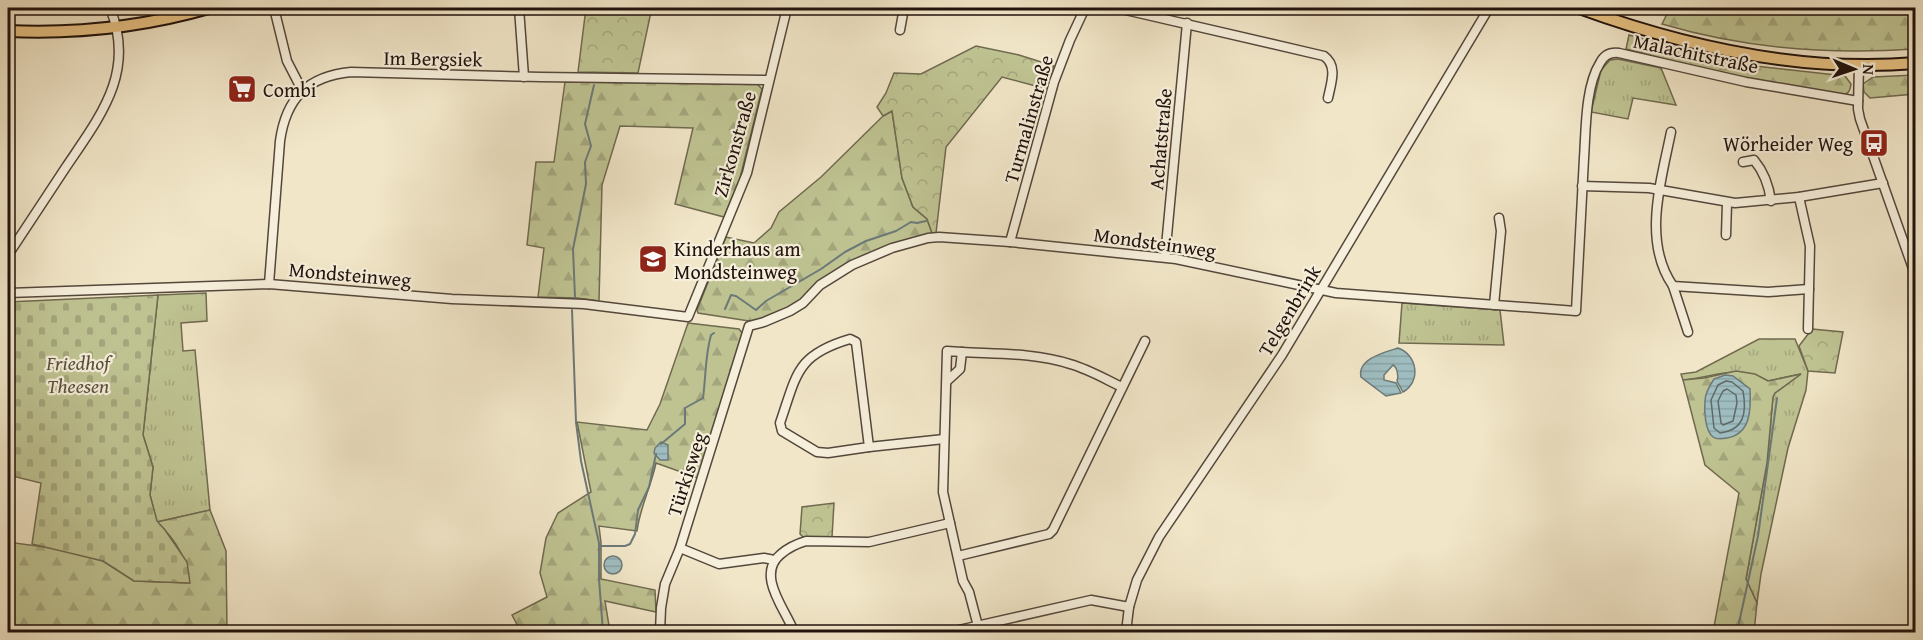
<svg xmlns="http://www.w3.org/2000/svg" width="1923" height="640" font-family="'Gentium Book Plus',serif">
<defs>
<pattern id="grass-tufts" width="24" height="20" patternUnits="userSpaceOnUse" patternTransform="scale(1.5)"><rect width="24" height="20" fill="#bfc392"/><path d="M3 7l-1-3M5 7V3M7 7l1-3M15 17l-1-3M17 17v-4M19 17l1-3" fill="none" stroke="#a4a67d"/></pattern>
<pattern id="forest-firs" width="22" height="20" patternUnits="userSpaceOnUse" patternTransform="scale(1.5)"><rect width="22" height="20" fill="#bfc392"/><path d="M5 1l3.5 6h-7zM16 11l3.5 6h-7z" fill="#a4a67d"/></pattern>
<pattern id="cemetery-stones" width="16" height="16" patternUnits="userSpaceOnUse" patternTransform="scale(1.5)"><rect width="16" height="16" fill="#bfc392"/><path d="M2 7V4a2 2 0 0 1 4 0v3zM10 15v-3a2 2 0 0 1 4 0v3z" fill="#a4a67d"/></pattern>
<pattern id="park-crowns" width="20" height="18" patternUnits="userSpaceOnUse" patternTransform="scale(1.5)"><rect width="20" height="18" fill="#bfc392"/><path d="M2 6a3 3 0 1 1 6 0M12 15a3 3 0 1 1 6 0" fill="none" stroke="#a4a67d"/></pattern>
<pattern id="water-rules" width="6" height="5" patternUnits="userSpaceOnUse" patternTransform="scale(1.5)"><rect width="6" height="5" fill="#9fbdc0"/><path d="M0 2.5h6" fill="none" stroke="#89a1a4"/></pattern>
</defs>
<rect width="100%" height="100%" fill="#f1e6c8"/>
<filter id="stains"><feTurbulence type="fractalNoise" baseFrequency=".00333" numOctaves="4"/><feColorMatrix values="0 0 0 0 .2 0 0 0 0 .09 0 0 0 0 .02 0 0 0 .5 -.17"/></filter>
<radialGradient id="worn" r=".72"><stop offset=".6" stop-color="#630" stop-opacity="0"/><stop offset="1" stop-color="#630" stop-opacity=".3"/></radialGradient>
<g fill="url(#grass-tufts)" stroke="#706a50" stroke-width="1.5">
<path d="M1618,59l43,9 15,37 -43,-7 -5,21 -37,-7 10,-42 9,-10z"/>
<path d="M206,293l1,28 -26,2 2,28 12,-1 15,160 -53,12 -7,-27 3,-28 -10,-32 15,-140z"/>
<path d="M1402,303l98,7 4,35 -105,-2z"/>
<path d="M1759,339h36l13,32 -2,19 -18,58 -27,126 -4,29 -11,-24 21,-116 6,-66 2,-4 26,-19 -33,7c-32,-18 -51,-4 -85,-1l-2,-6 15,-2z"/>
</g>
<g fill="url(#forest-firs)" stroke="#706a50" stroke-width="1.5">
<path d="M1670,8h245v41c-84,6 -172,-1 -253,-25z"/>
<path d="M1629,35l82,22 44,9 90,10 6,8c-1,8 -3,10 -11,12l-105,-19 -109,-28z"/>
<path d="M1915,75v19l-45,4 -6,-6 -1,-8 10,-7z"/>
<path d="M565,82l192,2 5,5 -22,89 -16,39 -49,-13 18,-76 -73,-2 -18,59 -3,116 -22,-3 -39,-1 6,-49 -17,-3 9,-83h18z"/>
<path d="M892,111l10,67 11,29 14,12 5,14 -51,15 -91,60 -29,12 -12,1 -51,-8 -1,-3 29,-73 28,6 17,-15 8,-16 42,-35 62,-61z"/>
<path d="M688,323l51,6 4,5 -45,144 -42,-15c-5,24 -16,44 -19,68l-38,-5 2,17v36l54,11 1,22 -51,-11 5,31h-89l-9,-17 35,-18 -7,-24 6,-35 12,-25 33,-21 -14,-70 70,8 13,-26z"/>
<path d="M1736,371l19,3 13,7 33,-7 -26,19 -2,4 -6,66 -21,116 11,24 -3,29h-41l26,-139 -34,-28 -22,-85 21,-2z"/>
<path d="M210,510l16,41 1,81h-219v-90l51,7 44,12 31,20 55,2c-1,-24 -15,-45 -32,-61z"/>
</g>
<path fill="url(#cemetery-stones)" stroke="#706a50" stroke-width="1.5" d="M158,295l-15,140 10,32 -3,28 7,26 8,9 22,32 3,21 -56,-2 -31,-20 -71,-17 9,-61 -33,-8v-173z"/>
<g fill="url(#park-crowns)" stroke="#706a50" stroke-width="1.5">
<path d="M586,8h58l7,4 -13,61 -60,-1z"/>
<path d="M976,46l43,9 35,11 -7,23 -45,-12 -56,70 -10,86h-4l-5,-14 -14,-12 -11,-29 -10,-67 -9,5 -6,-9 9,-14 8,-20 27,1z"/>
<path d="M1812,329l31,3 -8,41 -27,-2 -9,-25z"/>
<path d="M834,503l-2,34h-29l-3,-3 2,-27z"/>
</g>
<g fill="url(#water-rules)" stroke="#6c7978" stroke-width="1.5">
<path d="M1398,348c20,7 23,34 5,44l-6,-11c2,-5 0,-14 -4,-16l-9,10v5l12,3 5,10 -15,3 -25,-19c-4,-18 24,-25 37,-29z"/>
<path d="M1725,375l8,1 17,13c1,20 1,45 -23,49 -5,1 -10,2 -14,-1 -8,-6 -9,-27 -8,-36 0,-8 5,-16 9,-22z"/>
<path d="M661,442l7,3v15h-8l-6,-7 1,-5z"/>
<circle cx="613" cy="565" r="9"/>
</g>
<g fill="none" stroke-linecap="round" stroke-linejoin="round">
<g stroke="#606866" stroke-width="1.5">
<path d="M1726,381l6,1 11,9c4,22 1,39 -23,42l-6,-5 -3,-28 7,-15z"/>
<path d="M1727,389l9,6 1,8 -4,18 -10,4 -2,-2 -3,-22 5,-10z"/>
</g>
<g stroke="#6c7978" stroke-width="2">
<path d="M575,297l-2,-48 13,-65 -1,-22 6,-16 -6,-22 9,-39"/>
<path d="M725,309l6,-14 5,1 20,14 10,-9 55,-32 24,-17 21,-11 30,-10 15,-9 6,1 9,-2"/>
<path d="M572,310l4,112 5,39 18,82v36l4,53"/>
<path d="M661,444l24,-20v-16l18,-10c3,-22 2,-42 8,-63l3,-2"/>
<path d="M599,546h26l5,-2 5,-10 3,-24 11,-23 7,-33"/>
<path d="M1737,632l21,-96 19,-138"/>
</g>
<g stroke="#54473c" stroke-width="11">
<g id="minor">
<path d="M274,8l13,53 15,29"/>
<path d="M519,8l5,69"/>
<path d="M698,8l88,1"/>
<path d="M1117,8l207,48c14,10 7,27 4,42"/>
<path d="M900,30l4,-22"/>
<path d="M1859,64l-1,45 2,10 56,158"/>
<path d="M1671,132c-10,50 -29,109 2,154l95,6 41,-3"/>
<path d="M1743,162l11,-2c10,12 15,26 17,41"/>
<path d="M1582,186l67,2 86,15 64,-6 84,-14"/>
<path d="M1799,197l11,49 -2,83"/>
<path d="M1726,235l1,-32"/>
<path d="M1010,242l44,-160 16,-42 15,-32"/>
<path d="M8,255c19,-29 39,-59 58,-88 35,-52 70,-95 44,-159"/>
<path d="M1165,257l22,-234"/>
<path d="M269,284l11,-143c6,-43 28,-65 71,-69l190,5 227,3"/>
<path d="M1673,286l15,46"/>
<path d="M8,293l261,-9 183,15 132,5 104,13 59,-144 40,-165"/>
<path d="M1494,305l7,-74 -2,-13"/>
<path d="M850,339l6,3 13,105 -41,6 -11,-1 -35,-21 -2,-8c17,-49 16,-68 70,-84z"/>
<path d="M962,352c36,2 74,1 108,12 18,5 35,15 52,23"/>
<path d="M947,381l13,-12 2,-17 -15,-1 -4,141 20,89 6,11 9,34"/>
<path d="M869,447l75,-8"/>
<path d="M680,548l39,16 45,-6 10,2"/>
<path d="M958,556l91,-22 4,-4 92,-189"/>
<path d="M660,632l1,-24 4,-24 15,-36 69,-222 15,-4 26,-11 13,-8 17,-18 32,-20 40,-17 36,-10 11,-1 71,5 166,17 160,34 240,18c3,-51 5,-102 8,-153 2,-28 1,-71 16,-95 4,-8 11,-11 19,-10l127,29 112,19"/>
<path d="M794,632c-8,-22 -39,-57 -13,-78 7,-6 15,-10 25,-13l63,1 81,-19"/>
<path d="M950,632l141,-32 38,7"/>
<path d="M1126,632l3,-25 8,-27 22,-43 123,-182 207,-347"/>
</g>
</g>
<g stroke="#20120d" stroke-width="14">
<g id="major">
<path d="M1579,8c107,39 222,65 337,55"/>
<path d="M8,31c68,3 135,-4 201,-23"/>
</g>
</g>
<use href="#minor" stroke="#f6efdb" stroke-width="8"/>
<use href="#major" stroke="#e8c384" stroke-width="10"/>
</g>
<defs>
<g id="supermarket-square" transform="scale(1.5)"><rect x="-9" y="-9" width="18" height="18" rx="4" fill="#8f2418" stroke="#f6efdb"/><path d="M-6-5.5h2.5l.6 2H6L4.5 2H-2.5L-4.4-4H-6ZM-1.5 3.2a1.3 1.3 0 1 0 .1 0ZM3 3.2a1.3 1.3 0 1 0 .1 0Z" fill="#fff"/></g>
<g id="bus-square" transform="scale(1.5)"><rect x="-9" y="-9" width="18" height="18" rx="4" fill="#8f2418" stroke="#f6efdb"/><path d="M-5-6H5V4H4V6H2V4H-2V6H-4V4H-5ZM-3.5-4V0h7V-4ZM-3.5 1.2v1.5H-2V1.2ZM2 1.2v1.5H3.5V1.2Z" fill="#fff"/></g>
<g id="school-square" transform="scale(1.5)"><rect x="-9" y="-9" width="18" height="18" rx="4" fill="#8f2418" stroke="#f6efdb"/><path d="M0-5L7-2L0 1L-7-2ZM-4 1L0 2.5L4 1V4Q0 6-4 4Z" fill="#fff"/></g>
</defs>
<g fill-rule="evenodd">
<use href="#supermarket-square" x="242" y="89"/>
<use href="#bus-square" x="1874" y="143"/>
<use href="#school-square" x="653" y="259"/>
</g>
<g text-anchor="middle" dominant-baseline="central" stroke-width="4.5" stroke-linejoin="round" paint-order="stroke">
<g font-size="20" fill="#20120d" stroke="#f6efdb">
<text transform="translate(1696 53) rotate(12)">Malachitstraße</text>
<text transform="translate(433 58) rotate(1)">Im Bergsiek</text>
<text transform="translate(1028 119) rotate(-74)">Turmalinstraße</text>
<text transform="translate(1160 139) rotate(-85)">Achatstraße</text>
<text transform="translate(734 144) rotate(-74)">Zirkonstraße</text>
<text transform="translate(1155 242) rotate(8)">Mondsteinweg</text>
<text transform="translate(350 274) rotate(5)">Mondsteinweg</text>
<text transform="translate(1289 310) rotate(-59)">Telgenbrink</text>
<text transform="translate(686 474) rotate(-72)">Türkisweg</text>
</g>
<g font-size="20" fill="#20120d" stroke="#f6efdb" text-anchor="start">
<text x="263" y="89">Combi</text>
<text x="1853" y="143" text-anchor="end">Wörheider Weg</text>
<text x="674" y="248">Kinderhaus am<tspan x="674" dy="23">Mondsteinweg</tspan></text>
</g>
<g font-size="20" font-style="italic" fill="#58503c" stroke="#f6efdb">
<text x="78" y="362">Friedhof<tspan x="78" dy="23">Theesen</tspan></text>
</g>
</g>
<rect width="1923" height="640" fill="none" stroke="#f1e6c8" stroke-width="30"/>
<rect x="9" y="9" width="1905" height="622" fill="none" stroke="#20120d" stroke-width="3"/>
<rect x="15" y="15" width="1893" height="610" fill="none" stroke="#20120d" stroke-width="1.5"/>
<g transform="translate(1854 69) rotate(92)" stroke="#f6efdb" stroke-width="4.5" paint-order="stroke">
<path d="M0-4.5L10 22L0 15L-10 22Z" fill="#20120d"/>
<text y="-9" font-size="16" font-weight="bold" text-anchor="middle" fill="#20120d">N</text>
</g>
<rect width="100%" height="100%" filter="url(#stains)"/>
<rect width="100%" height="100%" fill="url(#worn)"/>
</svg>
